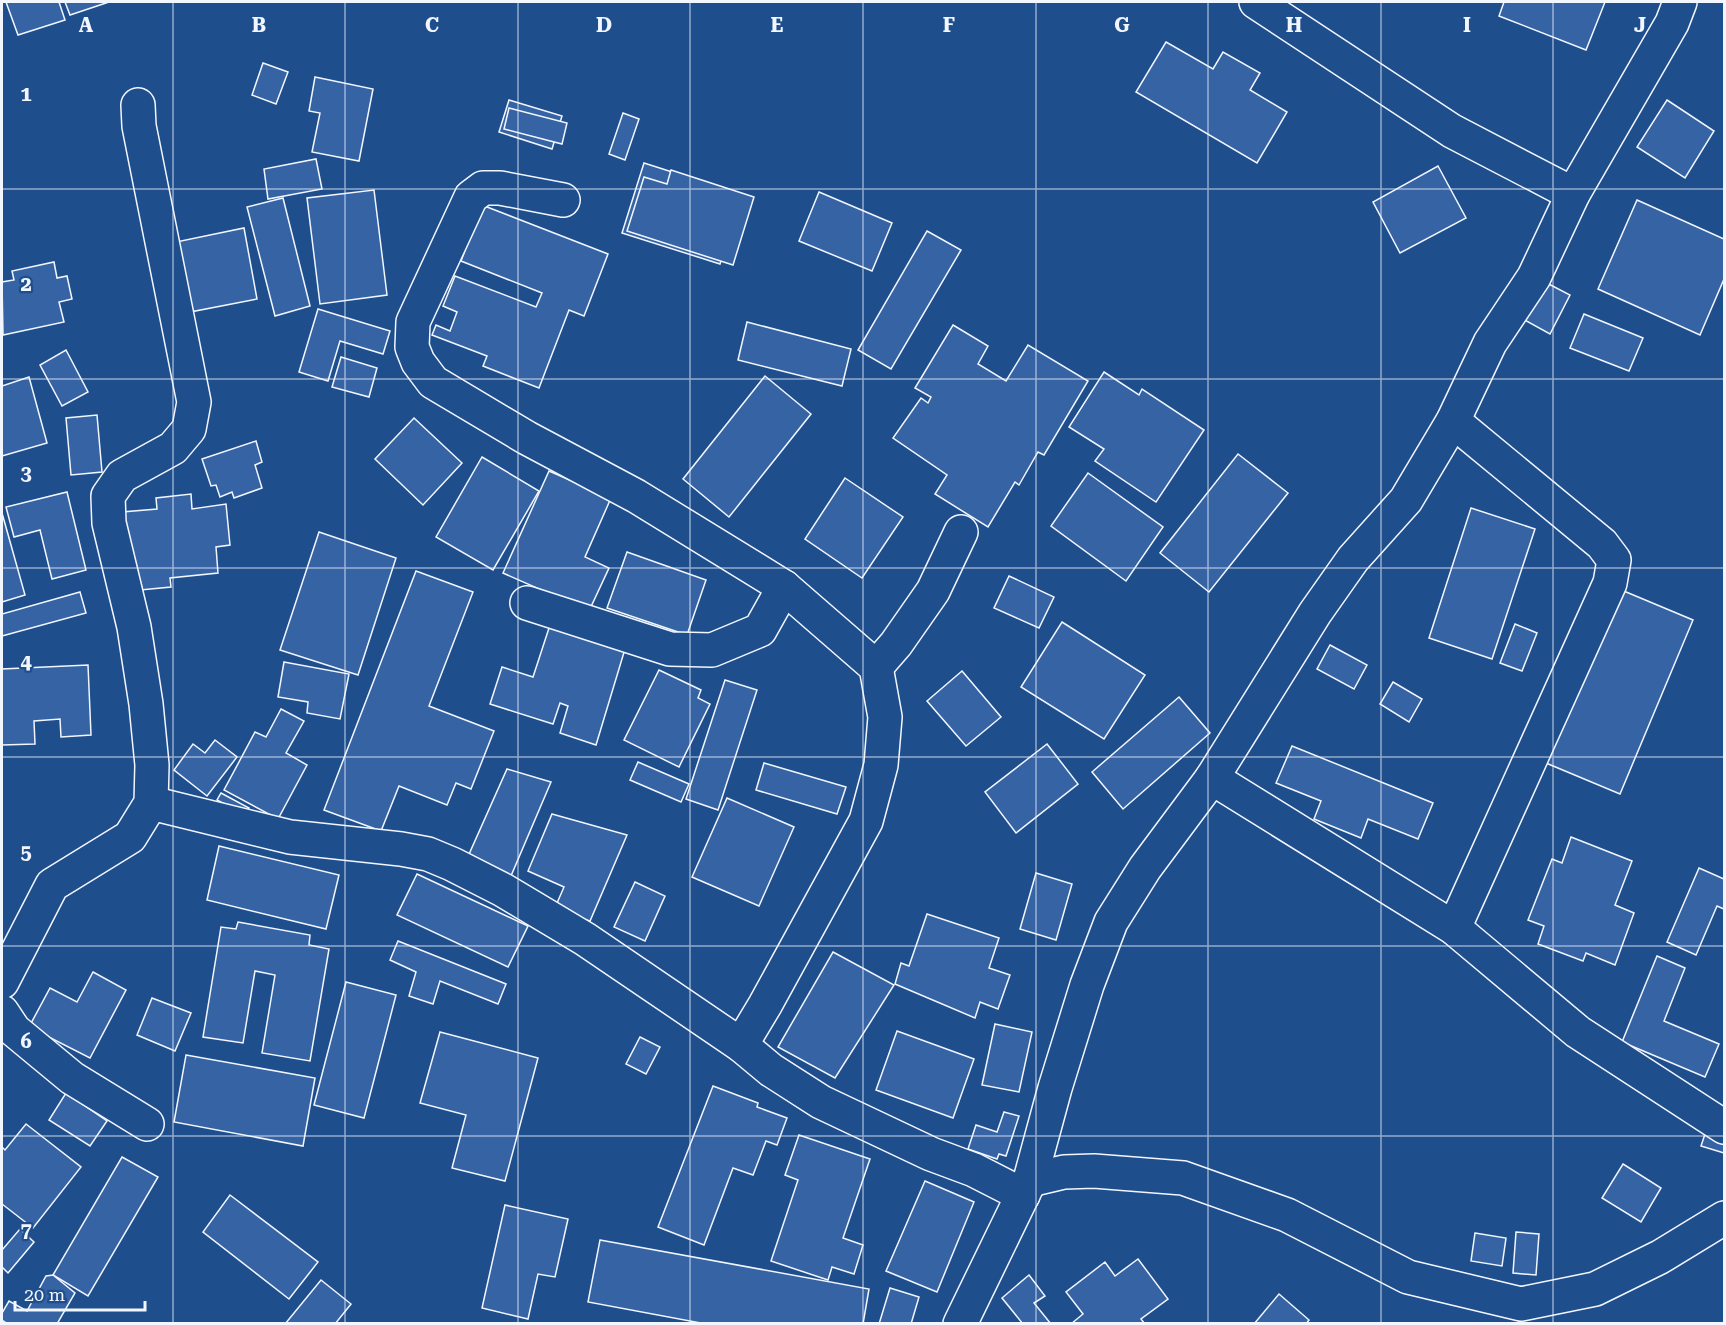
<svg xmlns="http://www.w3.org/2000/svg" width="1726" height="1325" font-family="'Roboto Serif',serif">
<rect width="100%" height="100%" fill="#1f4e8c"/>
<g fill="#3563a3" stroke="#f2f6ff" stroke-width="1.5">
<path d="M6,2h53l6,18 -47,15z"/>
<path d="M65,2h44l-39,13z"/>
<path d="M1504,2h101l-19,48 -87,-34z"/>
<path d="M1166,42l47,27 10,-17 37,21 -10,17 37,22 -30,51 -121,-71z"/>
<path d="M263,63l25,9 -12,32 -24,-9z"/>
<path d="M315,77l58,12 -14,72 -47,-9 8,-39 -11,-2z"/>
<path d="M509,100l53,16 -10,33 -53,-17z"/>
<path d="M1667,100l47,31 -29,47 -48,-31z"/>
<path d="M509,108l58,15 -5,21 -58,-15z"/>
<path d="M623,113l16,6 -14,41 -16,-6z"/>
<path d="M316,159l6,30 -54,10 -4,-30z"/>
<path d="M644,163l97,31 -21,70 -98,-31z"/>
<path d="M1438,166l28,52 -66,35 -27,-51z"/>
<path d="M671,170l83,27 -21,68 -106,-34 17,-54 23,7z"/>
<path d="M374,190l13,105 -67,9 -13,-106z"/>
<path d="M819,192l73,31 -20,48 -73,-30z"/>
<path d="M283,198l27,108 -35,10 -28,-109z"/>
<path d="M1637,200l87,39v40l-24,56 -102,-46z"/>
<path d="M482,205l126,49 -24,62 -15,-6 -30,78 -56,-22 4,-10 -55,-21 4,-10 14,6 7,-19 -14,-6 12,-30 81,31 6,-14 -81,-32z"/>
<path d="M244,228l13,71 -67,13 -14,-70z"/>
<path d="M927,231l34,19 -70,119 -33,-19z"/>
<path d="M54,262l3,16 10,-2 5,23 -13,3 5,20 -61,13 -1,-53 12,-2 -2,-9z"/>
<path d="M1543,281l27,14 -20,39 -27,-15z"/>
<path d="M318,309l72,22 -7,23 -43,-13 -12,40 -29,-9z"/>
<path d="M1584,314l59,24 -14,33 -59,-23z"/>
<path d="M747,322l104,27 -9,37 -104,-26z"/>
<path d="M953,325l35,21 -10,18 28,17 22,-36 60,36 -44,74 -6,-3 -19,33 -4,-3 -27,45 -53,-33 12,-19 -54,-37 28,-40 7,5 3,-6 -16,-9z"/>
<path d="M66,350l22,42 -26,14 -22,-41z"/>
<path d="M341,357l36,11 -8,29 -37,-10z"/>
<path d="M1104,372l35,23 3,-6 62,41 -48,72 -61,-41 9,-12 -35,-22z"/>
<path d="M765,376l46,38 -82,103 -46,-38z"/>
<path d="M29,377l18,66 -45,13v-70z"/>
<path d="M97,415l5,57 -31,3 -5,-57z"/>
<path d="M414,418l48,45 -39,42 -48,-46z"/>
<path d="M256,441l6,21 -7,3 7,23 -28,10 -2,-6 -12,5 -4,-12 -5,1 -9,-27z"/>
<path d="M1238,454l50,39 -79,99 -49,-39z"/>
<path d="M482,457l57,34 -46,79 -57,-33z"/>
<path d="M549,471l62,27 -26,59 24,11 -20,43 -86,-38z"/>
<path d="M1088,473l75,54 -37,54 -75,-55z"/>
<path d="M845,478l58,39 -41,61 -57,-39z"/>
<path d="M67,492l19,78 -34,9 -12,-49 -26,7 -8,-30z"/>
<path d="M191,494l1,15 34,-5 4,41 -14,2 2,26 -48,5 1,9 -41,4 -8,-79 35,-3 -1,-11z"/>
<path d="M1471,508l64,21 -43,130 -63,-21z"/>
<path d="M2,513l23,82 -23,7z"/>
<path d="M319,532l77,26 -38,117 -78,-25z"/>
<path d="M627,552l79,28 -19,55 -80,-27z"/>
<path d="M416,571l57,21 -44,114 65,25 -23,58 -15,-6 -9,22 -48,-19 -18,45 -57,-21z"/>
<path d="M1009,576l45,21 -15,31 -45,-20z"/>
<path d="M1619,589l74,31 -73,174 -74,-31z"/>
<path d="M80,592l6,21 -84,23v-22z"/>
<path d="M1062,622l83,53 -41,64 -83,-52z"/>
<path d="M1515,624l22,9 -15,38 -22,-8z"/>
<path d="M550,625l75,24 -29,96 -36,-12 8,-27 -8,-3 -7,21 -63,-20 12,-37 31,10z"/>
<path d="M1330,645l37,20 -13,24 -37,-20z"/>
<path d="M284,662l65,12 -9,45 -33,-6 1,-11 -30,-5z"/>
<path d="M88,665l3,70 -30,2 -1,-18 -26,2 1,23 -33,1v-76z"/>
<path d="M659,670l42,20 -3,8 12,6 -31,63 -55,-27z"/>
<path d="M962,671l39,46 -35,29 -39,-45z"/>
<path d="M725,680l32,10 -39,120 -32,-11z"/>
<path d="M1393,682l29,17 -13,23 -29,-18z"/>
<path d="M1179,697l31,36 -87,76 -31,-37z"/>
<path d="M281,709l23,12 -18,32 21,12 -29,54 -54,-29 31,-58 11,5z"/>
<path d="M215,740l22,17 -30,39 -33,-26 19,-26 12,9z"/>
<path d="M1047,744l31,40 -62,49 -31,-41z"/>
<path d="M1292,746l141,57 -15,36 -50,-20 -7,19 -47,-19 7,-18 -45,-18z"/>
<path d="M638,762l51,22 -8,18 -51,-22z"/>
<path d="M764,763l82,24 -9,27 -81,-24z"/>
<path d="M507,769l44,13 -43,101 -42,-22z"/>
<path d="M221,793l28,15 -4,7 -28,-15z"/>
<path d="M727,798l67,29 -35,79 -67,-29z"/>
<path d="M552,814l75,21 -37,86 -36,-11 10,-23 -36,-16z"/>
<path d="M1571,837l61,24 -17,44 19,8 -19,52 -29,-12 -3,8 -45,-17 6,-18 -16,-6 24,-61 10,4z"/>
<path d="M219,846l120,29 -13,54 -119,-29z"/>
<path d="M1699,868l25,11v30l-7,-3 -21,49 -29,-13z"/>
<path d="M1036,873l36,11 -16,56 -36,-11z"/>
<path d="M417,874l111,52 -20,41 -111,-52z"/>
<path d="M635,882l30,14 -20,45 -31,-14z"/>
<path d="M927,914l72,24 -10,30 21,7 -12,34 -18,-7 -5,16 -80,-34 6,-21 8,3z"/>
<path d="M238,922l72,13 -1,10 20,4 -19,112 -48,-8 13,-78 -20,-4 -12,72 -40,-6 18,-110 15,2z"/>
<path d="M398,941l108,43 -8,20 -58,-23 -7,23 -24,-8 7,-24 -26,-12z"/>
<path d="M833,952l61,33 -59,93 -57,-31z"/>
<path d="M1657,956l28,12 -21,53 55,23 -14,33 -83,-35z"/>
<path d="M93,972l33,18 -36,68 -61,-31 21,-39 27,14z"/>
<path d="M346,982l50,13 -32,123 -50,-13z"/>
<path d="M152,998l39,15 -16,38 -38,-16z"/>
<path d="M995,1024l37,8 -13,60 -37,-7z"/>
<path d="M897,1031l77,28 -21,59 -77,-28z"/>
<path d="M440,1032l98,26 -33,123 -53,-13 14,-53 -46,-12z"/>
<path d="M640,1037l20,10 -14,27 -20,-10z"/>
<path d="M186,1055l129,23 -12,68 -129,-24z"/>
<path d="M713,1086l45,17 -1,4 30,11 -10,27 -11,-4 -13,34 -20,-7 -29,77 -46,-18z"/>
<path d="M66,1093l41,28 -17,25 -41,-26z"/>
<path d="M1004,1112l15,4 -13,40 -7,-2 -2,5 -29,-10 8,-24 21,7z"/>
<path d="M26,1124l55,43 -48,61 -31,-24v-57l3,3z"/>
<path d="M1706,1131l18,5v17l-23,-7z"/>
<path d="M799,1135l71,24 -27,79 20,7 -9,29 -22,-7 -4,13 -57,-19 27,-81 -13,-5z"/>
<path d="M122,1157l36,20 -70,119 -35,-21z"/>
<path d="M1623,1164l38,24 -20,34 -39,-24z"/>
<path d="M925,1181l49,21 -37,90 -51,-21z"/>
<path d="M230,1195l88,67 -29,37 -86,-67z"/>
<path d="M505,1205l63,14 -13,58 -17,-3 -10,45 -46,-11z"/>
<path d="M20,1229l14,13 -26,31 -6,-6v-17z"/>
<path d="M1516,1232l23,2 -3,41 -23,-2z"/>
<path d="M1475,1233l31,5 -4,28 -31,-5z"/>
<path d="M600,1240l269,49 -6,35h-157l-118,-22z"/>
<path d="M1138,1259l30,40 -27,20 4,5h-74l12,-10 -17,-22 39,-30 10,14z"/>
<path d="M53,1275l22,18 -18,31h-49l-6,-4v-7l7,-12 18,10 19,-35z"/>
<path d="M1029,1275l16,21 -11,7 17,21h-28l-21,-26z"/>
<path d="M321,1280l30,24 -16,20h-50z"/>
<path d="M890,1288l29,9 -8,27h-32z"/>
<path d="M1279,1294l30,26 -3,4h-52z"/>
</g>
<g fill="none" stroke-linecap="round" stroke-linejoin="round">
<g stroke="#f2f6ff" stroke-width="36">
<g id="street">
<path d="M1256,2l196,129 121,63"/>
<path d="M563,200l-63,-12h-17l-12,9 -58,125 -1,25 6,15 15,20 94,56 109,58 148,91 92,80 9,50 -4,48 -15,56 -101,184 -24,40"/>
<path d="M1453,421l149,123 12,16 -4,23 -156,345"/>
<path d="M527,603l143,46 42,1 48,-20 24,-43"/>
<path d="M876,667l20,-23 37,-53 28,-59"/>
<path d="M1212,778l242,150 124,104 146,95"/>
<path d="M151,803l139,34 111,12 27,5 24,10 51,26 82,49 156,106 30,25 50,32 110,52 43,16 49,25"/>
<path d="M2,982l50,-97 78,-48 21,-34 1,-38 -6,-61 -12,-77 -25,-104 -1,-27 14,-20 51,-28 16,-19 5,-27 -55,-276 -1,-21"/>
<path d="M2,1012l12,18 58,48 75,46"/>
<path d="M1030,1180l34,-8 30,-1 89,7 104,37 121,62 113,27 74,-15 65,-32 64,-39"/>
<path d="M960,1324l70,-144 25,-92 32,-103 24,-63 34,-54 67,-90 103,-165 38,-54 53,-59 47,-79 37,-78 44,-66 39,-83 99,-171 8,-21"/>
</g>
</g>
<use href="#street" stroke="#1f4e8c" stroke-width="33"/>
</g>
<path fill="none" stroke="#f2f6ff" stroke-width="1.5" stroke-opacity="0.55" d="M173,2v1322M345,2v1322M518,2v1322M690,2v1322M863,2v1322M1036,2v1322M1208,2v1322M1381,2v1322M1553,2v1322M2,189h1722M2,379h1722M2,568h1722M2,757h1722M2,946h1722M2,1136h1722"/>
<g font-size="20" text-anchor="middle" font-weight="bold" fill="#f2f6ff" stroke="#1f4e8c" stroke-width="4.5" stroke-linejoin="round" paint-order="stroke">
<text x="86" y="32">A</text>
<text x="259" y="32">B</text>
<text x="432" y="32">C</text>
<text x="604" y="32">D</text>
<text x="777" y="32">E</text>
<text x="949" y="32">F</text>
<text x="1122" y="32">G</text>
<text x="1294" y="32">H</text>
<text x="1467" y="32">I</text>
<text x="1640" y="32">J</text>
<text x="26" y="101">1</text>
<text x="26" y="291">2</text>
<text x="26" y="480">3</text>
<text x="26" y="669">4</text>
<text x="26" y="859">5</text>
<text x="26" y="1048">6</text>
<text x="26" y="1237">7</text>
</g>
<rect width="1726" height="1325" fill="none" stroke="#f2f6ff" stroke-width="6"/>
<path d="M15 1301v9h130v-9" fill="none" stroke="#f2f6ff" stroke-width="3"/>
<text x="24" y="1301" font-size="18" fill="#f2f6ff" stroke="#1f4e8c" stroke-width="4.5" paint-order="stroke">20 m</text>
</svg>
